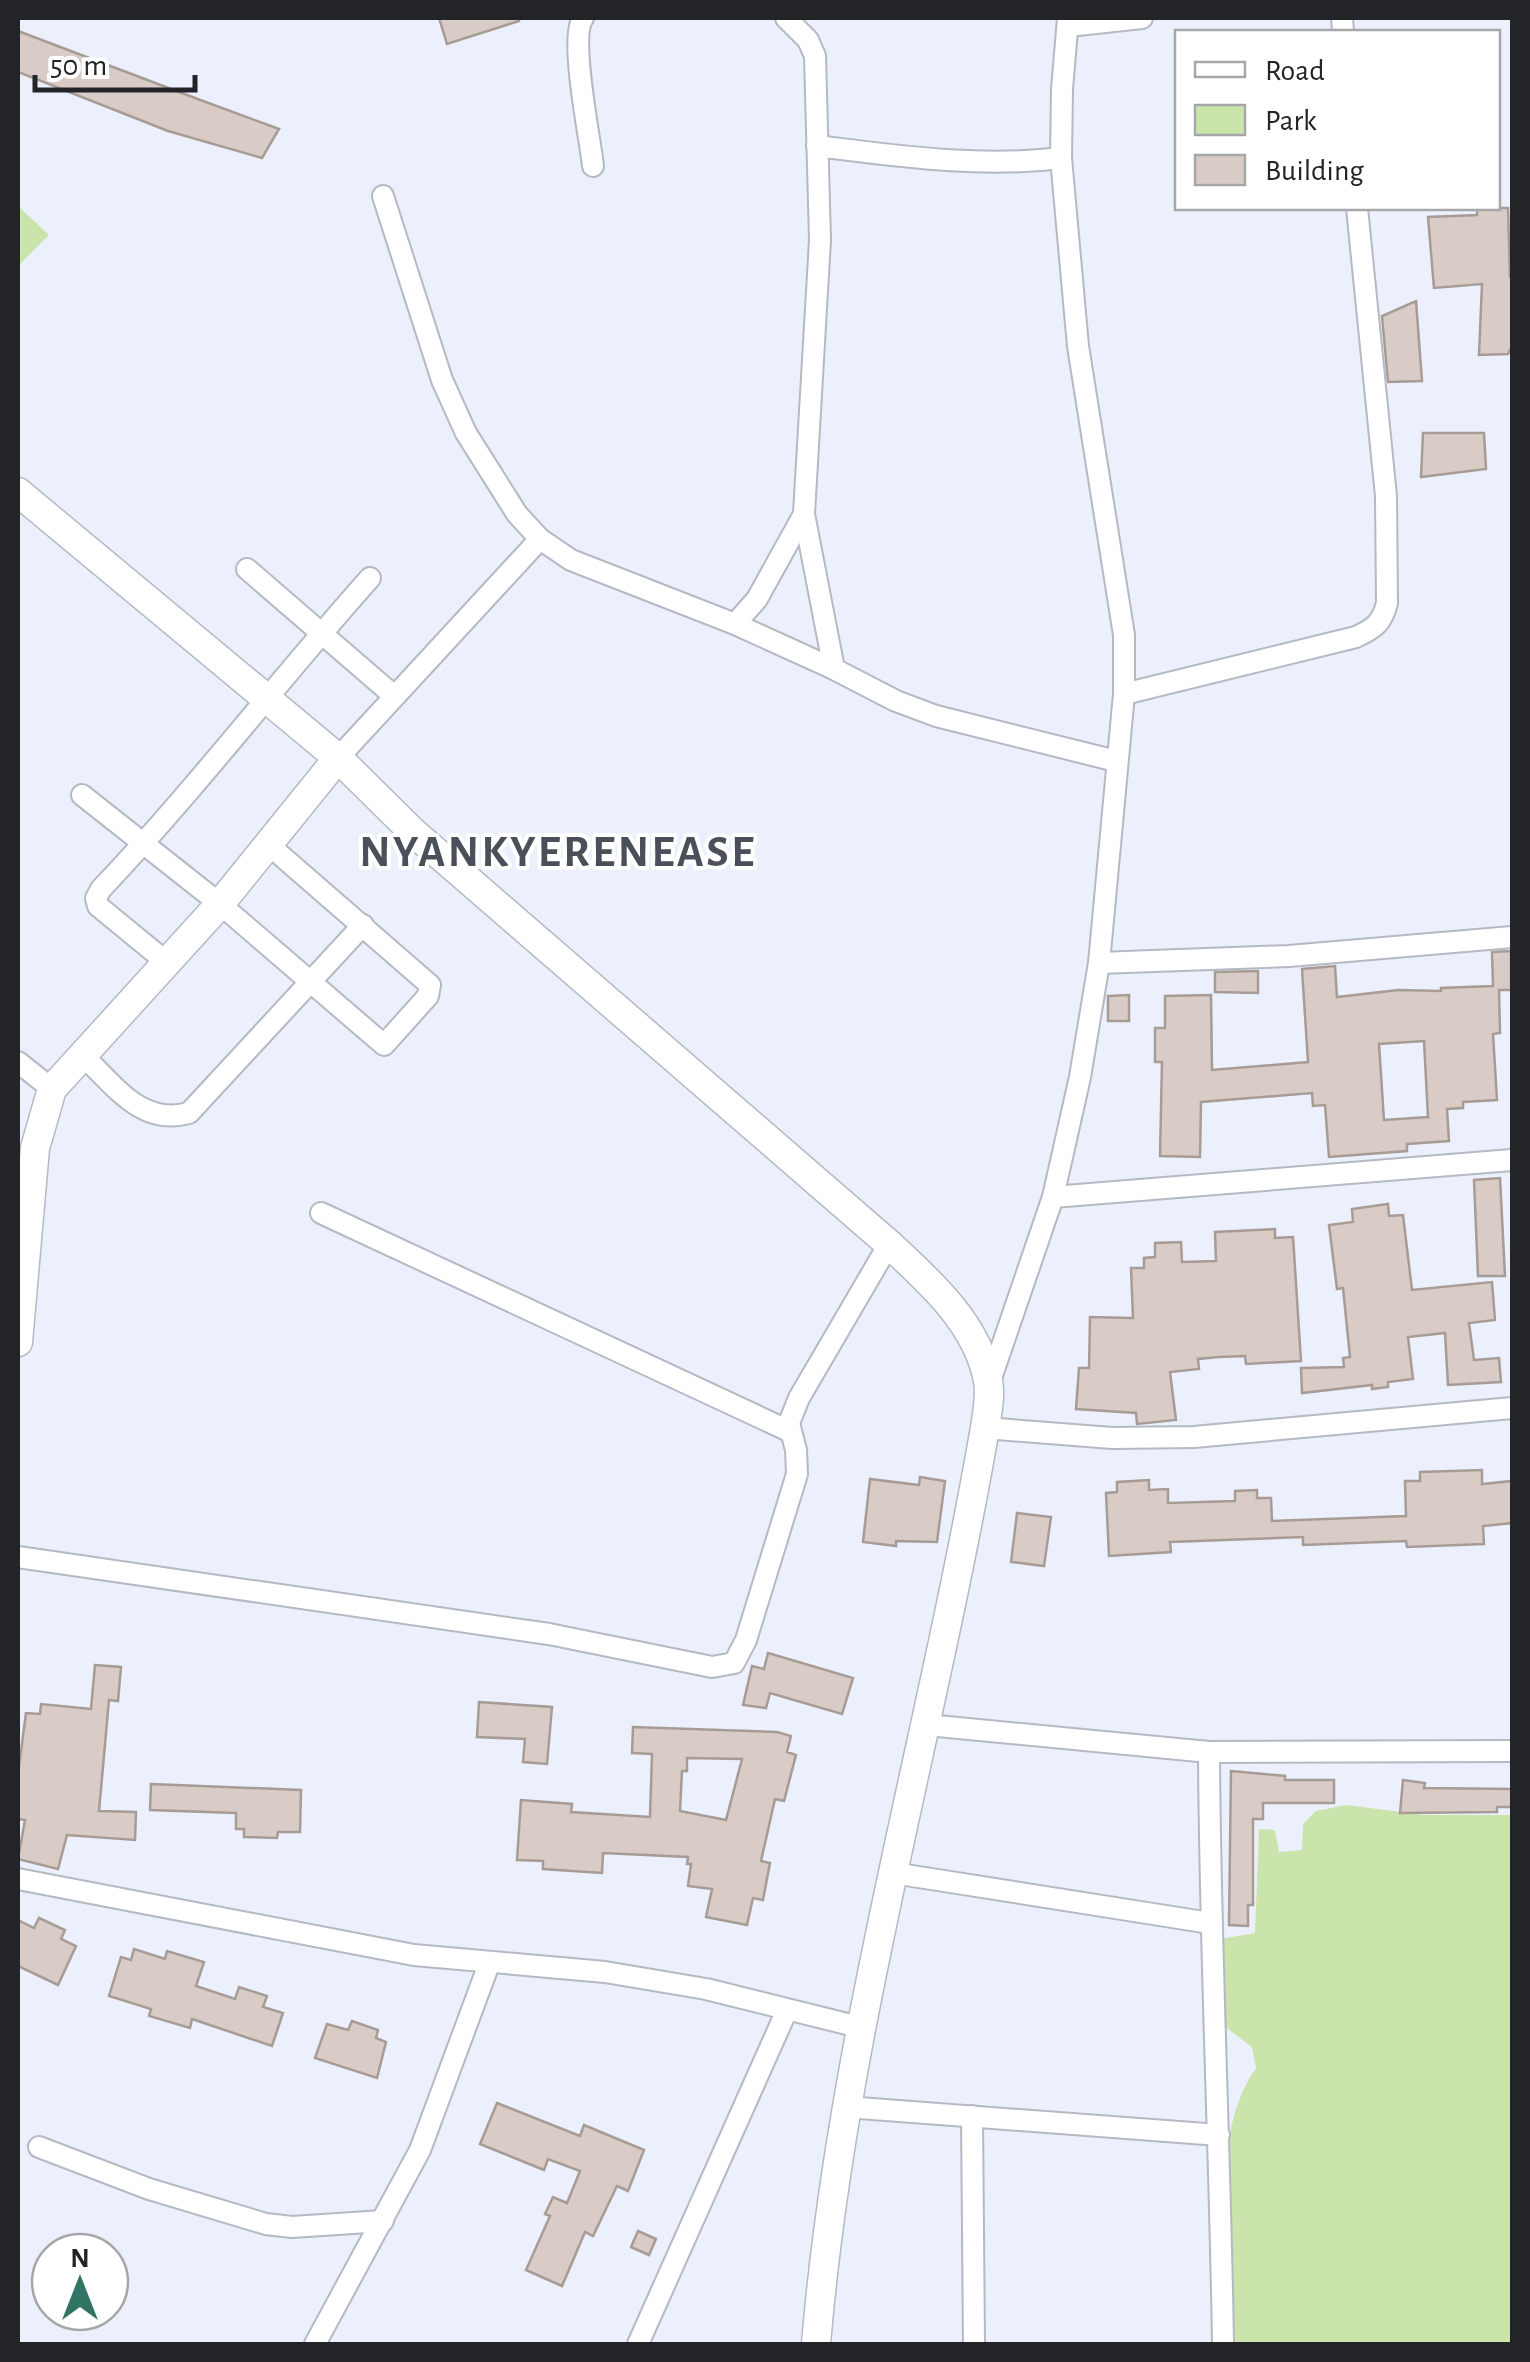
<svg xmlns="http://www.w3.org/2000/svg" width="1530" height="2362" font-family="'Alegreya Sans',sans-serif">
<rect width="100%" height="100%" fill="#ebf0fc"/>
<g fill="#cbe4ac">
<path d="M18,206l31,29 -31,31z"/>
<path d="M1346,1805l78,10h88v529h-286c-1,-80 -18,-209 30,-276l-4,-21 -28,-21 -4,-87 35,-6 4,-104 16,1 4,22 23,-2 1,-26 13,-13z"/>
</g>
<g fill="#d9ccc6" stroke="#a79c95" stroke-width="2.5" fill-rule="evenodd">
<path d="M439,18h80v3l-72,23z"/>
<path d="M18,31l177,67 84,31 -17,29 -94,-27 -150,-59z"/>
<path d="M1477,208h31l2,69h2v69l-4,8 -29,1 3,-71 -48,4 -6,-71 49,-2z"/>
<path d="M1416,301l6,80 -34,1 -6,-66z"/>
<path d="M1423,433h61l2,36 -65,8z"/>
<path d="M1511,951v39h-12l1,43 -7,1 4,66 -34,2v6l-16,1 2,32 -42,3v7l-78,6 -4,-52 -12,1 -1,-13 -111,9 -1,55 -40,-1 2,-94h-7v-34h10v-32l46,-1 1,75 96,-8 -6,-93 33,-3 2,31 61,-7 43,1v-3l52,-2 -1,-34zM1424,1041l4,76 -44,3 -5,-76z"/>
<path d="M1258,971v22l-43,-1v-20z"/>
<path d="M1129,995v26h-21v-25z"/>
<path d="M1500,1178l5,98h-27l-4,-96z"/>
<path d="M1388,1204l1,12 14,-1 9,75 80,-8 3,38 -26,3 5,37 25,-2 2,24 -53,3 -3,-52 -37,4 5,42 -25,3v5l-16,2v-4l-70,8 -1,-25 43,-1 -1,-9 7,-1 -7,-69 -6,1 -8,-64 24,-3 -1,-13z"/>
<path d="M1275,1229v9l18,-1 8,124 -55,3 -1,-8 -26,1 -21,2 1,10 -29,3 6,48 -39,4 -1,-11 -60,-4 3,-41h10l1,-51 43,1 -2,-50h13v-10l11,-1v-14l26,-1 1,20 34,-1 -1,-29z"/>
<path d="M1482,1470v14l30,-3v42l-29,3 1,18 -77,3 -1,-6 -103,4v-8l-133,5 1,10 -62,4 -3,-63 11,-1v-10l32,-2v10l19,-1v14l67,-2v-10l22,-1v8h14l1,23 134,-5 -1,-35h15v-9z"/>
<path d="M920,1477l25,4 -8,61 -41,-1v5l-33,-4 7,-63 49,6z"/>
<path d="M1017,1513l34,4 -7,49 -33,-4z"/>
<path d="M768,1653l85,25 -11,36 -72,-21 -4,15 -23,-3 9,-39 12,3z"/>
<path d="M95,1665l26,2 -3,34 -9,-1 -10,111 37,1 -1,28 -68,-5 -9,34 -40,-10 7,-39 -7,-1v-45l8,-61 14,1 1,-10 50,5z"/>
<path d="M479,1702l73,5 -5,57 -24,-2 2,-23 -48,-2z"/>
<path d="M633,1727l144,5 14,4 -4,16 9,3 -12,46 -9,-2 -14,62 9,2 -7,37 -10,-2 -6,27 -41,-8 6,-28 -24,-3 3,-22h-4l1,-7 -85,-4 -1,20 -59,-4v-8l-26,-1 4,-60 51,4 -1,8 79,5 2,-63 -20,-1zM687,1758l55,1 -16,61 -46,-9 2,-40h5z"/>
<path d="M1231,1771l54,5v4h49v23h-71v16h-10v86h-5v21l-19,-1z"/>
<path d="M1403,1780l22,3 -1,5 88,1v18h-15v5l-97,1z"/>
<path d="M151,1784l150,6 -1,42h-22l-1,6 -33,-1v-8h-8v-16l-86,-3z"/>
<path d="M39,1918l26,12 -4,9 15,7 -18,39 -40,-19v-46l16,8z"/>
<path d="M134,1949l31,10 2,-8 37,11 -8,24 39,13 4,-12 28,9 -4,11 20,6 -11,33 -80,-27 -2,9 -41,-12 2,-7 -42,-13 12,-39 10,3z"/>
<path d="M352,2021l26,9 -2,8 10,4 -9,36 -62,-20 12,-34 21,6z"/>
<path d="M497,2103l83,33 4,-11 60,25 -16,41 -11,-5 -24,50 -8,-4 -23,54 -36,-16 24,-54 -5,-2 8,-17 14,6 13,-32 -32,-12 -4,11 -64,-26z"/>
<path d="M638,2231l18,8 -7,16 -18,-8z"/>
</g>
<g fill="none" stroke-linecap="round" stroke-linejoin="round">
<g stroke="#b4b9c4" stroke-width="24">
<g id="street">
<path d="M583,18c-14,20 7,119 10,148"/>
<path d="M786,18l22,22 7,16 5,184 -16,274 30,155 62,32 40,15 180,45"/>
<path d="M1342,18l1,14"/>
<path d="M1068,26l74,-8"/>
<path d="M817,146c82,10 162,22 244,12"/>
<path d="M383,196l59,184 24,53 51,81 23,25 31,21 164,64 99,45"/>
<path d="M247,569l146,126"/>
<path d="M735,624l22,-25 47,-85"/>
<path d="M1124,694l232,-57c19,-9 26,-14 31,-34l-1,-107 -29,-288"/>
<path d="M338,758l202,-219"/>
<path d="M82,795l138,109 164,141 44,-49 2,-11 -160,-139"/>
<path d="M165,961l-67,-55 -2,-8 5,-9c94,-99 178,-209 269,-311"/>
<path d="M1099,963l190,-7 223,-19"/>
<path d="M82,1055c33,30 58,71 107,58l174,-188"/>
<path d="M18,1062l34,27"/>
<path d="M1053,1197l459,-37"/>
<path d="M321,1213l468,218"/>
<path d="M989,1384l64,-187 27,-120 19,-114 25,-269v-59l-46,-289 -17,-188 1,-69 6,-71"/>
<path d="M985,1428l127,10 82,-1 318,-29"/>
<path d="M18,1557l531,77 163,33 22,-4 12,-23 51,-166 -1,-24 -7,-27 10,-25 90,-154"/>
<path d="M927,1725l282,27 303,-1"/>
<path d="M1209,1752c1,198 11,395 14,592"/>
<path d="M893,1873l317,50"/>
<path d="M18,1879l396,76 191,17 101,17 153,38"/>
<path d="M846,2107l373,28"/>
<path d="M972,2116l2,228"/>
<path d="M39,2147l110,42 117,35 26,3 91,-6"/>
<path d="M315,2344l105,-194 69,-186"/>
<path d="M638,2344l149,-334"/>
</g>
</g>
<g stroke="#b4b9c4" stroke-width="31">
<g id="secondary">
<path d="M18,492l320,266 75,74 476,412c40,37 89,80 99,137 3,15 -1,32 -3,47 -53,306 -143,606 -169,916"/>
<path d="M18,1342l17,-194 17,-59 168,-185 118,-146"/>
</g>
</g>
<use href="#street" stroke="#fff" stroke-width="20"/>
<use href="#secondary" stroke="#fff" stroke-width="28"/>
</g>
<g text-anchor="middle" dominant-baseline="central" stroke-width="8" stroke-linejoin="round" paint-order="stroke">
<g font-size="45" font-weight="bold" letter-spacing="2.5" fill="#4b4f59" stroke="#fff">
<text x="558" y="852">NYANKYERENEASE</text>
</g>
</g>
<rect width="1530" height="2362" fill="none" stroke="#222428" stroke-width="40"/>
<rect x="1175" y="30" width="325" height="180" fill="#ffffff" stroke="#a7a7a9" stroke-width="2.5"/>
<rect x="1195" y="62" width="50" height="15" fill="#ffffff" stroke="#a7a7a9" stroke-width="2.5"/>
<text x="1265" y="80" font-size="30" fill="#222428">Road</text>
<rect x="1195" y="105" width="50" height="30" fill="#cbe4ac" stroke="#a7a7a9" stroke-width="2.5"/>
<text x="1265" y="130" font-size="30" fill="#222428">Park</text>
<rect x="1195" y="155" width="50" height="30" fill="#d9ccc6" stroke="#a7a7a9" stroke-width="2.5"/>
<text x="1265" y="180" font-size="30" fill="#222428">Building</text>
<g transform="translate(80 2282)"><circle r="48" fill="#ffffff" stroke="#a7a7a9" stroke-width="2.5"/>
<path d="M0-8L18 38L0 25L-18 38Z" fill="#327464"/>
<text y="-15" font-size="28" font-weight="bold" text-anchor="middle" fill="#222428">N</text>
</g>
<path d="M35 75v15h160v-15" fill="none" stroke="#222428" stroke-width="5"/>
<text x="50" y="75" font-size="30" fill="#222428" stroke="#ffffff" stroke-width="8" paint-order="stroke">50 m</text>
</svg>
